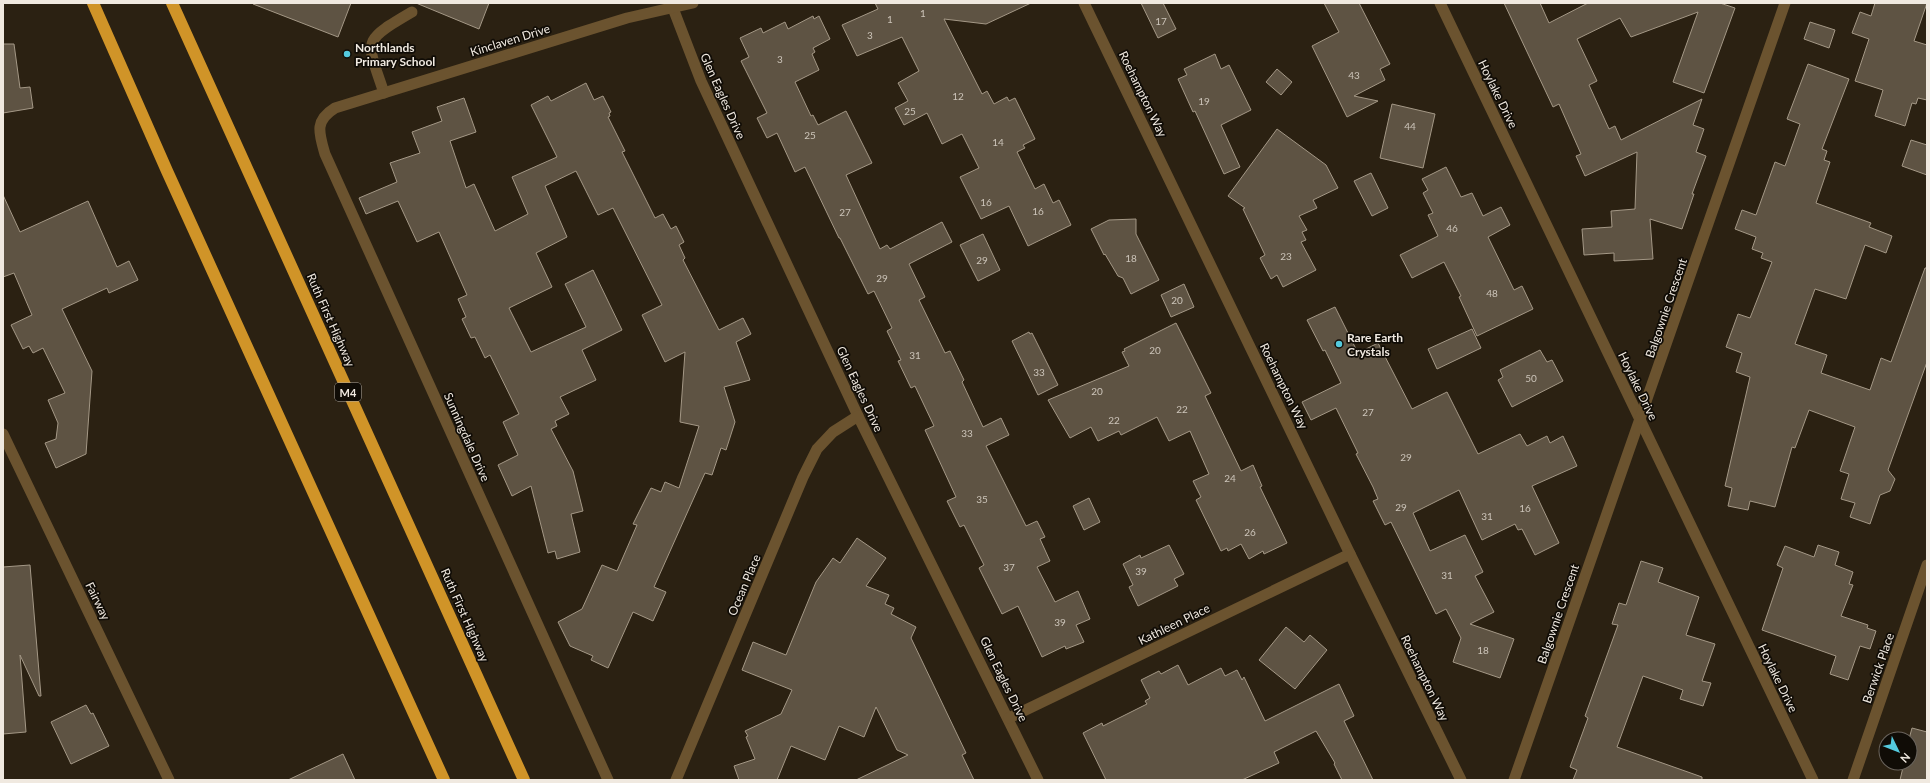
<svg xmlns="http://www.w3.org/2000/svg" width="1930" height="783" font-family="Lato,sans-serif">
<rect width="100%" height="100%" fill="#2b2112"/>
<g fill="#5e5343" stroke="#a49886">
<path d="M253,3h98l-13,34 -85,-33z"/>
<path d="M416,3h73l-10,26z"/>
<path d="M875,3h156l-45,21 -42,-5 38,75 5,-3 7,13 13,-7 2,4 6,-3 20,41 -12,6 2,3 -8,4 18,37 9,-5 9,19 6,-3 12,25 -43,21 -19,-40 -28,13 -21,-42 19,-9 -17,-34 -20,10 -15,-31 -23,12 -9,-17 13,-7 -10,-18 21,-12 -17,-34 -45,19 -15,-31 36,-16z"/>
<path d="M1141,3h22l13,26 -18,9z"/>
<path d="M1324,3h35l31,61 -10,5 5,11 -31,16 24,5 -31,16 -35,-71 27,-14z"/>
<path d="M1504,3h36l9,20 39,-20h132l15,5 -31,85 -31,-11 25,-70 -67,25 -11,-19 -43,21 20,42 -8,4 20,44 6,-3 6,14 81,-41 -9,26 11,4 -8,23 10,4 -14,38h2l-12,35 -32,-10 3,40 -39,2v-8l-30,2 -2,-26 30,-2 -1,-16 24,-2 2,-57 -52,24 -9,-20 5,-2 -22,-50 -6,3z"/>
<path d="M1875,3h52l-13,38 13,4v55l-9,-2 -2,6 -4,-1 -7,23 -30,-10 8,-26 -28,-9 14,-42 -17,-6 8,-21 11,4z"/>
<path d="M813,16l1,3 5,-3 11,23 -17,9 2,4 -3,2 7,16 -24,12 16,34 2,-1 5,10 28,-14 26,52 -26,12 34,74 7,-4 3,4 52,-27 10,20 -43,22 16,33 -6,3 26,53 5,-2 14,29 -2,2 21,45 18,-9 8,17 -23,11 40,80 11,-5 8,16 -5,2 10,22 -13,6 18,35 23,-11 12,28 -14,6 8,17 -18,7 -1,-3 -23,11 -24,-51 -16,8 -23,-46 5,-3 -20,-40 -4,2 -13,-26 9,-4 -31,-67 9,-4 -19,-40 -4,2 -13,-27 3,-1 -14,-29 5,-3 -18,-37 -6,3 -28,-56h-1l-34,-71 -10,5 -18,-39 -10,5 -10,-20 10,-5 -26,-52 8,-4 -9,-19 21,-10 2,5 22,-11 3,7z"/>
<path d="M1810,22l25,8 -6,18 -25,-9z"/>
<path d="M3,44h11l6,44 10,-1 3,21 -30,5z"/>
<path d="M1215,54l6,15 8,-4 22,45 -30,15 19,42 -16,7 -29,-63 -2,1 -15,-33 9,-4 -3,-6z"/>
<path d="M1808,64l41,15 -27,70 5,2 -3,9 6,2 -14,41 55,20 -2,4 23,9 -6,17 -21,-8 -19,54 -31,-10 -20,55 32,11 -6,18 49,17 11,-32 10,4 34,-94h2v94l-39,108 7,9 -5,12 -10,4 -10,29 -20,-7 5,-14 -14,-4 8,-25 -9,-3 15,-44 -46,-17 -14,38 -3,-1 -17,60 -25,-6 -2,9 -20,-4 4,-18 -7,-2 25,-109 -14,-5 6,-19 -16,-6 12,-33 12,4 22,-56 -11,-4 2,-5 -11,-4 4,-12 -21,-8 7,-19 14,5 19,-53 10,4 15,-42 -13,-5z"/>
<path d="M1277,69l15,13 -11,13 -15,-13z"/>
<path d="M586,83l8,17 9,-4 8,16 -2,1 1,3 -2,1 17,34 -3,1 33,66 8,-4 8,15 5,-3 8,16 -5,3 6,13 -2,2 36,70 24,-12 8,16 -15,8 14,38 -26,7 11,35 -9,28 -5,-2 -9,27 -7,-2 -51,114 12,5 -13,29 -20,-9 -25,56 -17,-8 2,-4 -23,-10 -12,-24 24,-13 20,-44 15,6 20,-46 -4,-1 18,-36 10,4 4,-10 14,6 20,-62 -19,-4 5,-70 -20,10 -23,-47 20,-10 -49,-97 -15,7 -22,-44 -31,15 22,51 -31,16 16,34 -43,21 22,44 55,-25 -21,-43 28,-14 29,60 -40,20 14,30 -36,17 9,17 -14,7 2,5 -6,3 22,42 10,40 -12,3 9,38 -23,7 -2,-8 -7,2 -17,-67 -19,10 -14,-31 20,-10 -15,-33 16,-8 -29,-59 -5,3 -10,-21 -4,1 -9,-19 4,-2 -8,-18 9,-4 -28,-63 -22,10 -19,-41 -32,13 -7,-16 38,-16 -7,-19 30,-10 -8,-21 30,-11 -5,-14 27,-9 12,34 -26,9 16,47 8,-4 21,47 33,-17 -16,-37 45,-20 -26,-52 17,-9 3,5z"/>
<path d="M1392,104l43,10 -12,54 -43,-10z"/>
<path d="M1277,129l49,36 12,23 -25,12 4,8 -18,8 8,14 -5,2 4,8 -5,2 15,28 -33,17 -6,-12 -6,4 -11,-21 5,-3 -22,-46 2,-1 -17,-12z"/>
<path d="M1911,140l16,5v30l-25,-9z"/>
<path d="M1446,167l15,30 11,-4 11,23 18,-9 9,18 -22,12 26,53 8,-4 11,23 -56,27 -18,-39 2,-1 -17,-34 -32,16 -12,-23 38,-19 -10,-21 5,-2 -10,-20 5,-3 -6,-11z"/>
<path d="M1371,173l17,35 -16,8 -18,-35z"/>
<path d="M3,195l17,37 68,-31 29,66 12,-6 9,19 -29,13 -2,-5 -45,21 30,62 -6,83 -30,14 -11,-25 11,-4 2,-16 -10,-23 17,-7 -22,-45 -10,5 -4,-7 -6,3 -12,-24 21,-10 -18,-42 -11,4z"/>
<path d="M1136,219v15l23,46 -28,14 -8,-16 -5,-2 -13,-22 -1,1 -13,-26 18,-9z"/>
<path d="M983,234l17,36 -22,11 -18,-36z"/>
<path d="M1184,284l10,23 -23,10 -10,-22z"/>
<path d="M1335,307l23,46 20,-10 34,66 35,-17 31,62 42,-20 7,12 20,-10 3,7 13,-7 14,30 -45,20 27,57 -24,12 -13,-26 -4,1 -3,-6 -33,16 -23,-50 -46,23 17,38 35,-16 18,37 -8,4 19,36 -24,12 44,15 -14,39 -47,-16 8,-24 -15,-29 -10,5 -45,-92 -6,3 -12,-24 5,-2 -5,-12 -17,-33 2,-1 -22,-45 -25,12 -9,-18 39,-19 -16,-33 -2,1 -16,-31z"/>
<path d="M1176,323l35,70 -6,3 36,75 12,-6 9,21 -2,1 27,56 -23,11 -1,-3 -14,8 -8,-15 -13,7 -1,-3 -6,3 -25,-51 5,-3 -8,-16 16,-7 -19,-43 -21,10 -12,-24 -36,18 -2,-4 -21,10 -7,-14 -21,11 -22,-38 81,-34 -7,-14 3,-1 -1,-2z"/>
<path d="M1472,329l9,19 -44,21 -9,-20z"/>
<path d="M1029,332l1,2 2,-1 26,52 -20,10 -26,-54z"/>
<path d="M1540,350l7,12 5,-2 11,21 -51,26 -14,-27 5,-3 -3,-7z"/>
<path d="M1089,498l11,24 -16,8 -11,-24z"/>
<path d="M857,538l29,20 -20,28 23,9 -4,9 9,4 -3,6 25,13 -5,11 55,115 -4,2 12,25h-118l52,-25 -11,-5 -21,-43 -12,30 -25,-11 -14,34 -34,-14 -14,34h-38l-5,-14 21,-7 -9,-22 2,-1 -3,-5 36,-17 11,-24 -50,-20 11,-28 33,13 30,-73 17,-24 7,5z"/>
<path d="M1169,545l15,29 -10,5 4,7 -40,20 -9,-19 4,-2 -10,-21 17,-9 1,3z"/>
<path d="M1818,545l21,7 -4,13 18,7 -4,12 4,1 -12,31 27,9 -1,3 9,3 -6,18 -10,-3 -12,34 -18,-6 6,-18 -74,-26 21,-62 -6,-3 8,-19 29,11z"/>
<path d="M1641,561l22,7 -5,14 41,15 -13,38 29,9 -13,37 9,2 -8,23 -23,-7 3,-9 -40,-14 -26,71 85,30v3h-129l4,-10 -7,-3 18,-49 -3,-2 33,-91 -6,-1 7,-21 7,2z"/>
<path d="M30,565l11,131h-2l-19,-41 6,77 -23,2v-167z"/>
<path d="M1286,627l18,15 6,-7 17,15 -32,39 -36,-29z"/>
<path d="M1178,665l10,20 33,-17 4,8 12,-6 5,10 2,-3 21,44 74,-37 15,32 -10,5 29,59h-31l-8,-16 1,-1 -19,-32 -42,21 5,11 -37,17h-136l-23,-47 19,-10 1,3 44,-22 -2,-3 5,-3 -9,-18 18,-9 2,3z"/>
<path d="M86,705l5,9 2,-1 16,33 -38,18 -20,-42z"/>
<path d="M1912,728l15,4v48h-27l4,-17h6l-1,-24z"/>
<path d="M343,754l12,26h-67z"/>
</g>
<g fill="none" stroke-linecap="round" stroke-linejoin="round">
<path stroke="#6b532f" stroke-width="11" d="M384,93c-18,-54 -23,-51 28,-81"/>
<g stroke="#6b532f" stroke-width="11">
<path d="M671,3l30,78 157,335 180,364"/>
<path d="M1084,3l266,551 111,226"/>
<path d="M1440,3l373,777"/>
<path d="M3,434l166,346"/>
<path d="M1009,718l341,-164"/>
<path d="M608,780l-283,-626c-6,-21 -11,-33 10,-46l292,-90 66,-15"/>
<path d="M676,780l127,-303 14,-28 16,-17 25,-16"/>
<path d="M1514,780l271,-777"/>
<path d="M1853,780l74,-215"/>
</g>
<g stroke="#d09428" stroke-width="12">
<path d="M93,3l74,168 277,609"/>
<path d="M172,3l352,777"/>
</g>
</g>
<g fill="#54cade" stroke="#100c06" stroke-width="1.5">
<circle cx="347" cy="54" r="4"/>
<circle cx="1339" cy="344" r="4"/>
</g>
<g text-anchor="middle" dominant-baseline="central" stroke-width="3.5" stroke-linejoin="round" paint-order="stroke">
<g font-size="10" fill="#ccc4b9">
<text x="923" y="13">1</text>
<text x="890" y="19">1</text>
<text x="1161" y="21">17</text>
<text x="870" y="35">3</text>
<text x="780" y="59">3</text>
<text x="1354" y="75">43</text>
<text x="958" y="96">12</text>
<text x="1204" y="101">19</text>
<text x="910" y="111">25</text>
<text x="1410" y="126">44</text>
<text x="810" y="135">25</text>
<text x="998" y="142">14</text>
<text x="986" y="202">16</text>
<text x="1038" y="211">16</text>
<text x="845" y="212">27</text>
<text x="1452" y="228">46</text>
<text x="1286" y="256">23</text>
<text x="1131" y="258">18</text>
<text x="982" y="260">29</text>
<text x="882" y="278">29</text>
<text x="1492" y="293">48</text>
<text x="1177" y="300">20</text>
<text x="1155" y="350">20</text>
<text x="915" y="355">31</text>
<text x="1039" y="372">33</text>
<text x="1531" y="378">50</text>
<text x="1097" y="391">20</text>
<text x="1182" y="409">22</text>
<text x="1368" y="412">27</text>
<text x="1114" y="420">22</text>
<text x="967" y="433">33</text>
<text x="1406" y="457">29</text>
<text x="1230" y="478">24</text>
<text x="982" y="499">35</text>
<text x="1401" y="507">29</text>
<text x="1525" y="508">16</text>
<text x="1487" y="516">31</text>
<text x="1250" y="532">26</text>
<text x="1009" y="567">37</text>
<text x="1141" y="571">39</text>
<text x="1447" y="575">31</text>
<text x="1060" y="622">39</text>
<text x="1483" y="650">18</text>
</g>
<rect fill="#100c06" stroke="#ada79f" stroke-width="1" x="335" y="383" width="26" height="18" rx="3"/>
<g font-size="11" font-weight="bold" fill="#f0e9e0">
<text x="348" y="392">M4</text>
</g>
<g font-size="12" fill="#f0e9e0" stroke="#100c06">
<text transform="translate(510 40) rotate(-17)">Kinclaven Drive</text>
<text transform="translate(1143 94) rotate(64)">Roehampton Way</text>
<text transform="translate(1498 94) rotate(64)">Hoylake Drive</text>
<text transform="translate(723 96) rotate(66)">Glen Eagles Drive</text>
<text transform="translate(1666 308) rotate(-71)">Balgownie Crescent</text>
<text transform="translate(331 320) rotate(66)">Ruth First Highway</text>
<text transform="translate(1284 386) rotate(64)">Roehampton Way</text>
<text transform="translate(1638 386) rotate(64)">Hoylake Drive</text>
<text transform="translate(860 389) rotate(65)">Glen Eagles Drive</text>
<text transform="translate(467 437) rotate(66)">Sunningdale Drive</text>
<text transform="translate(744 585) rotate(-67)">Ocean Place</text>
<text transform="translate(98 601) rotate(64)">Fairway</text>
<text transform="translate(1558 614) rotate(-71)">Balgownie Crescent</text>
<text transform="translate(465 615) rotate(66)">Ruth First Highway</text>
<text transform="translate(1174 624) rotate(-26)">Kathleen Place</text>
<text transform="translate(1878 668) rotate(-71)">Berwick Place</text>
<text transform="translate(1425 678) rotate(64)">Roehampton Way</text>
<text transform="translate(1778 678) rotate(64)">Hoylake Drive</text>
<text transform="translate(1004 679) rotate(64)">Glen Eagles Drive</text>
</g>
<g font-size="12" font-weight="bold" fill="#f0e9e0" stroke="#100c06" text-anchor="start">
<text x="355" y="47">Northlands<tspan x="355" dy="14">Primary School</tspan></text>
<text x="1347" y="337">Rare Earth<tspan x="1347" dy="14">Crystals</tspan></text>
</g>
</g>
<rect width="1930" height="783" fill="none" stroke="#f0e9e0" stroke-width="8"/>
<g transform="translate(1898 751) rotate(133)"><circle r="19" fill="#100c06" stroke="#6a645d"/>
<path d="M0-3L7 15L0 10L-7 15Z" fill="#54cade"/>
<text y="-6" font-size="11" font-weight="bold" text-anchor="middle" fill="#f0e9e0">N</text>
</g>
</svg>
